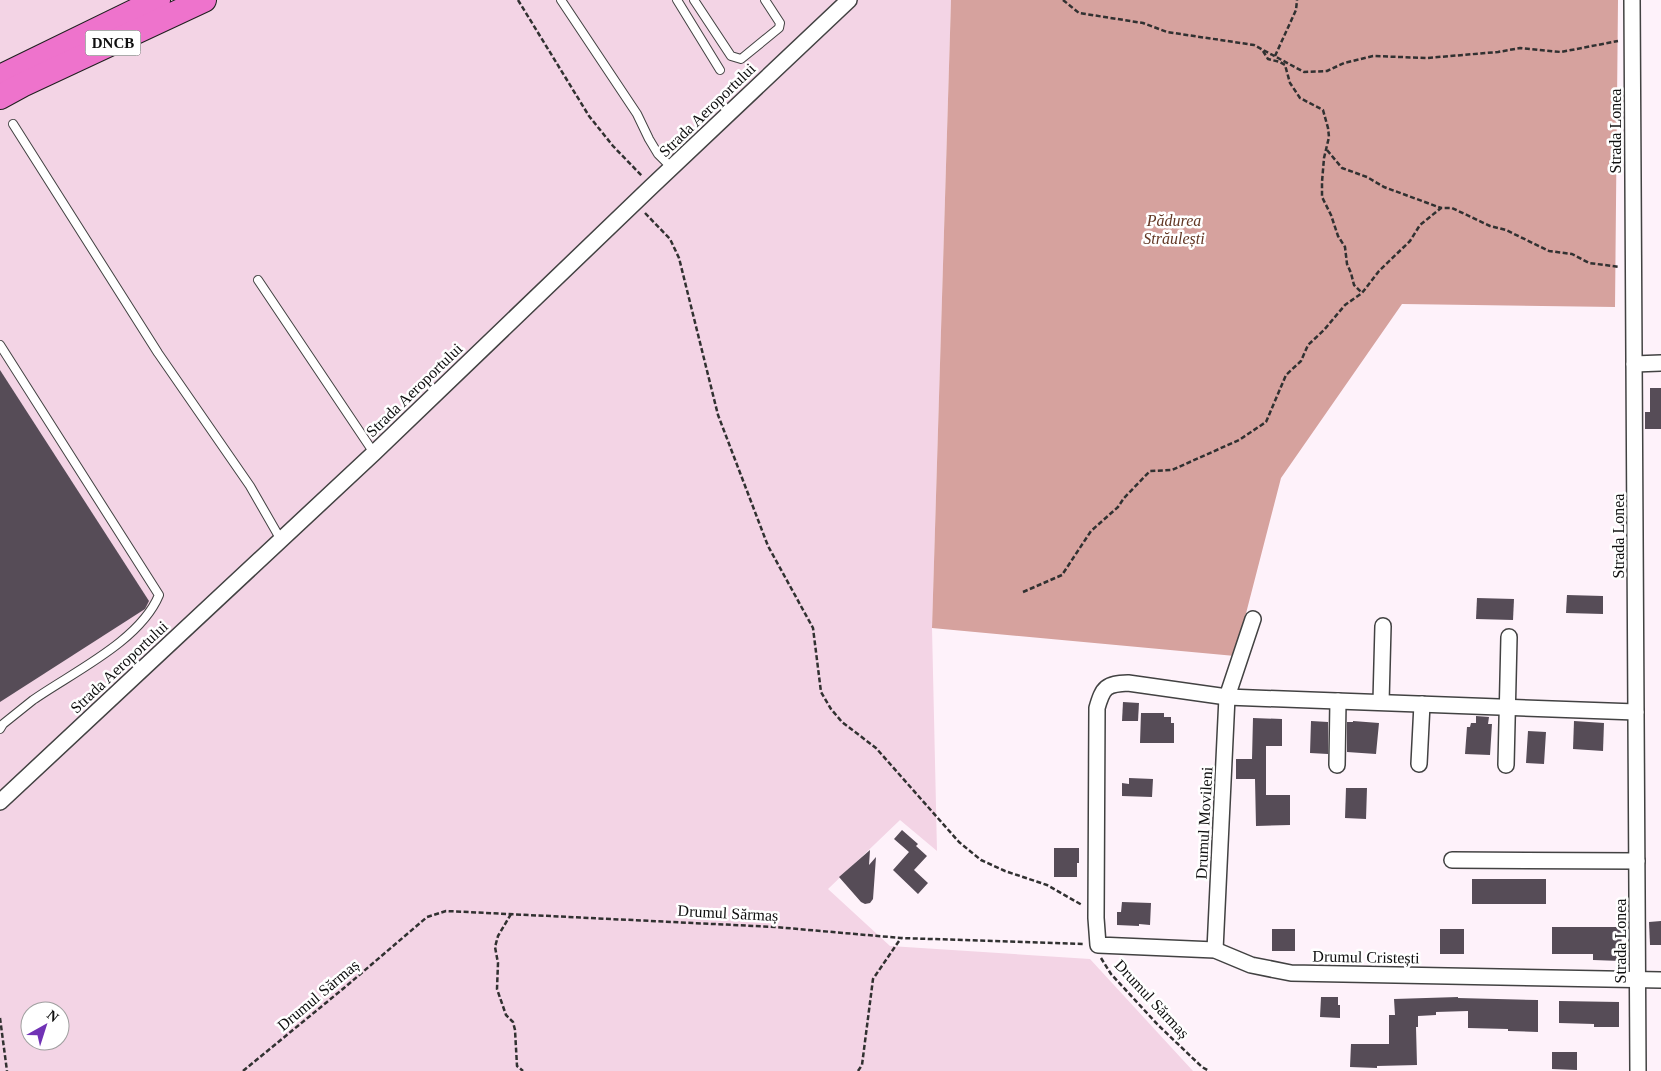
<svg xmlns="http://www.w3.org/2000/svg" width="1661" height="1071" font-family="Georgia,serif">
<rect width="100%" height="100%" fill="#fef2fa"/>
<path fill="#f3d4e5" fill-rule="evenodd" d="M0,0h951l-19,628 5,223 -37,-31 -72,69 62,57 200,13 103,112h-1193zM30,1011h30v30h-30z"/>
<path fill="#d6a29e" d="M951,0h667l-3,307 -213,-3 -121,174 -46,178 -303,-28z"/>
<g fill="#564c57">
<path d="M0,370l149,231 -4,8 -145,93z"/>
<path d="M1650,388h11v41h-16v-17h5z"/>
<path d="M1567,595l36,1v18l-37,-1z"/>
<path d="M1477,598l37,1 -1,21 -37,-1z"/>
<path d="M1123,702l16,1 -1,18h-16z"/>
<path d="M1141,713h23v4h7v6h3v20h-34z"/>
<path d="M1476,716l13,1 -1,7h4l-2,31 -25,-1 2,-27h3l1,-4h5z"/>
<path d="M1253,718l29,1v27h-16v49h24v30l-34,1 -1,-47h-19v-20h16z"/>
<path d="M1311,721l17,1v32l-18,-1z"/>
<path d="M1353,721l26,2 -3,31 -29,-2v-30h6z"/>
<path d="M1574,721l30,2 -1,28 -30,-2z"/>
<path d="M1528,731l18,1 -2,32 -18,-1z"/>
<path d="M1129,778l24,1 -1,18 -30,-1v-13l7,1z"/>
<path d="M1346,788h21l-1,31 -21,-1z"/>
<path d="M902,830l16,14 -2,2 11,10 -13,14 14,13 -10,11 -25,-24 16,-18 -15,-13z"/>
<path d="M1054,848h25v15h-2v14h-23z"/>
<path d="M870,850l-1,15 7,-8 -3,42 -3,4 -5,1 -4,-2 -22,-25z"/>
<rect x="1472" y="879" width="74" height="25"/>
<path d="M1122,902l29,1 -1,22 -11,-1v2l-22,-1v-13h4z"/>
<path d="M1661,921v24h-11l-1,-23z"/>
<path d="M1552,927h70l-1,34 -28,-1v-6h-41z"/>
<rect x="1272" y="929" width="23" height="22"/>
<rect x="1440" y="929" width="24" height="25"/>
<path d="M1321,997h17v8h2v13l-20,-1z"/>
<path d="M1458,997v1l80,2v32l-30,-1v-2l-40,-1v-17l-32,1v3l-18,1v11h-2l1,38 -40,1v2l-27,-1 1,-23h38v-29h6l-1,-16z"/>
<path d="M1559,1001l60,1v25h-25v-3l-35,-1z"/>
<path d="M1552,1052h25v18l-25,-1z"/>
</g>
<g fill="none" stroke-linecap="round" stroke-linejoin="round">
<g stroke="#424242" stroke-width="10">
<g id="lane">
<path d="M561,0l76,114 12,25 9,15 14,14"/>
<path d="M677,0l43,70"/>
<path d="M694,0l37,56 10,3 38,-31 1,-5 -15,-23"/>
<path d="M13,124l145,229 92,133 31,54"/>
<path d="M258,280l116,173"/>
<path d="M0,345l159,250c-19,46 -86,77 -126,105 -10,8 -20,16 -30,24l-3,5"/>
</g>
</g>
<g stroke="#424242" stroke-width="18">
<g id="street">
<path d="M1632,0l6,1071"/>
<path d="M1634,364l27,-1"/>
<path d="M1381,702l2,-76"/>
<path d="M1636,712l-409,-15 -99,-14c-22,1 -25,4 -31,25l-1,210 2,27 117,5 36,15 40,8 370,7"/>
<path d="M1419,764l3,-60"/>
<path d="M1337,765l1,-64"/>
<path d="M1506,765l3,-128"/>
<path d="M0,802l374,-349 277,-266 198,-187"/>
<path d="M1452,860l185,1"/>
<path d="M1215,950l12,-253 26,-78"/>
</g>
</g>
<g stroke="#202020" stroke-width="26">
<g id="primary">
<path d="M0,77l158,-77"/>
<path d="M0,97l22,-12 182,-85"/>
</g>
</g>
<g stroke="#313131" stroke-width="2.5" stroke-dasharray="5 2.5" stroke-linecap="butt">
<path d="M518,0l71,116 24,30 29,30"/>
<path d="M1063,0l16,13 64,10 24,9 87,13 50,27 23,-1 17,-8 29,-7 54,2 71,-6 22,-4 41,4 57,-11"/>
<path d="M1263,51l5,8 12,3 5,3 5,18 10,15 23,12 5,18 1,9 -5,21 -2,24v15l9,18 7,21 7,11 2,17 4,9 3,12 8,8"/>
<path d="M1275,56l21,-46 1,-10"/>
<path d="M1327,150l15,18 25,9 17,10 57,21"/>
<path d="M645,213l25,26 9,19 39,157 50,131 45,82 8,64 10,17 11,13 34,26 83,94 22,18 24,11 42,14 35,20"/>
<path d="M1023,592l39,-17 29,-44 27,-24 6,-9 26,-27 22,-1 67,-30 27,-18 20,-47 15,-14 7,-16 16,-15 21,-25 17,-12 17,-22 31,-30 10,-16 21,-17h11l38,18 16,4 43,21 23,3 17,9 31,4"/>
<path d="M511,914l-13,22 -3,11 3,16 -1,26 9,26 7,7 2,8 2,36 6,5"/>
<path d="M1101,958l10,16 47,51 44,42 7,4"/>
<path d="M0,1018l7,53"/>
<path d="M243,1071l101,-83 83,-71 19,-6 329,16 126,11 183,6"/>
<path d="M858,1071l4,-6 11,-86 28,-41"/>
</g>
<use href="#lane" stroke="#fff" stroke-width="8"/>
<use href="#street" stroke="#fff" stroke-width="15"/>
<use href="#primary" stroke="#ee73cc" stroke-width="24"/>
</g>
<g text-anchor="middle" dominant-baseline="central" stroke-width="5" stroke-linejoin="round" paint-order="stroke">
<rect fill="#fff" stroke="#575757" stroke-width="1" x="85.5" y="30.5" width="55" height="25" rx="4"/>
<g font-size="15" font-weight="bold" fill="#0f0f0f">
<text x="113" y="43">DNCB</text>
</g>
<g font-size="16" fill="#0f0f0f" stroke="#fff">
<text transform="translate(707 110) rotate(-44)">Strada Aeroportului</text>
<text transform="translate(1615 131) rotate(-90)">Strada Lonea</text>
<text transform="translate(414 390) rotate(-44)">Strada Aeroportului</text>
<text transform="translate(1618 536) rotate(-90)">Strada Lonea</text>
<text transform="translate(119 667) rotate(-43)">Strada Aeroportului</text>
<text transform="translate(1204 823) rotate(-87)">Drumul Movileni</text>
<text transform="translate(728 913) rotate(3)">Drumul Sărmaș</text>
<text transform="translate(1620 941) rotate(-90)">Strada Lonea</text>
<text transform="translate(1366 957) rotate(1)">Drumul Cristești</text>
<text transform="translate(318 995) rotate(-40)">Drumul Sărmaș</text>
<text transform="translate(1152 999) rotate(47)">Drumul Sărmaș</text>
</g>
<g font-size="16" font-style="italic" fill="#623724" stroke="#fff">
<text x="1174" y="220">Pădurea<tspan x="1174" dy="18">Străulești</tspan></text>
</g>
</g>
<g transform="translate(45 1026) rotate(39)"><circle r="24" fill="#ffffff" stroke="#9f9f9f"/>
<path d="M0-4L9 19L0 12L-9 19Z" fill="#7032b5"/>
<text y="-8" font-size="14" font-weight="bold" text-anchor="middle" fill="#0f0f0f">N</text>
</g>
</svg>
